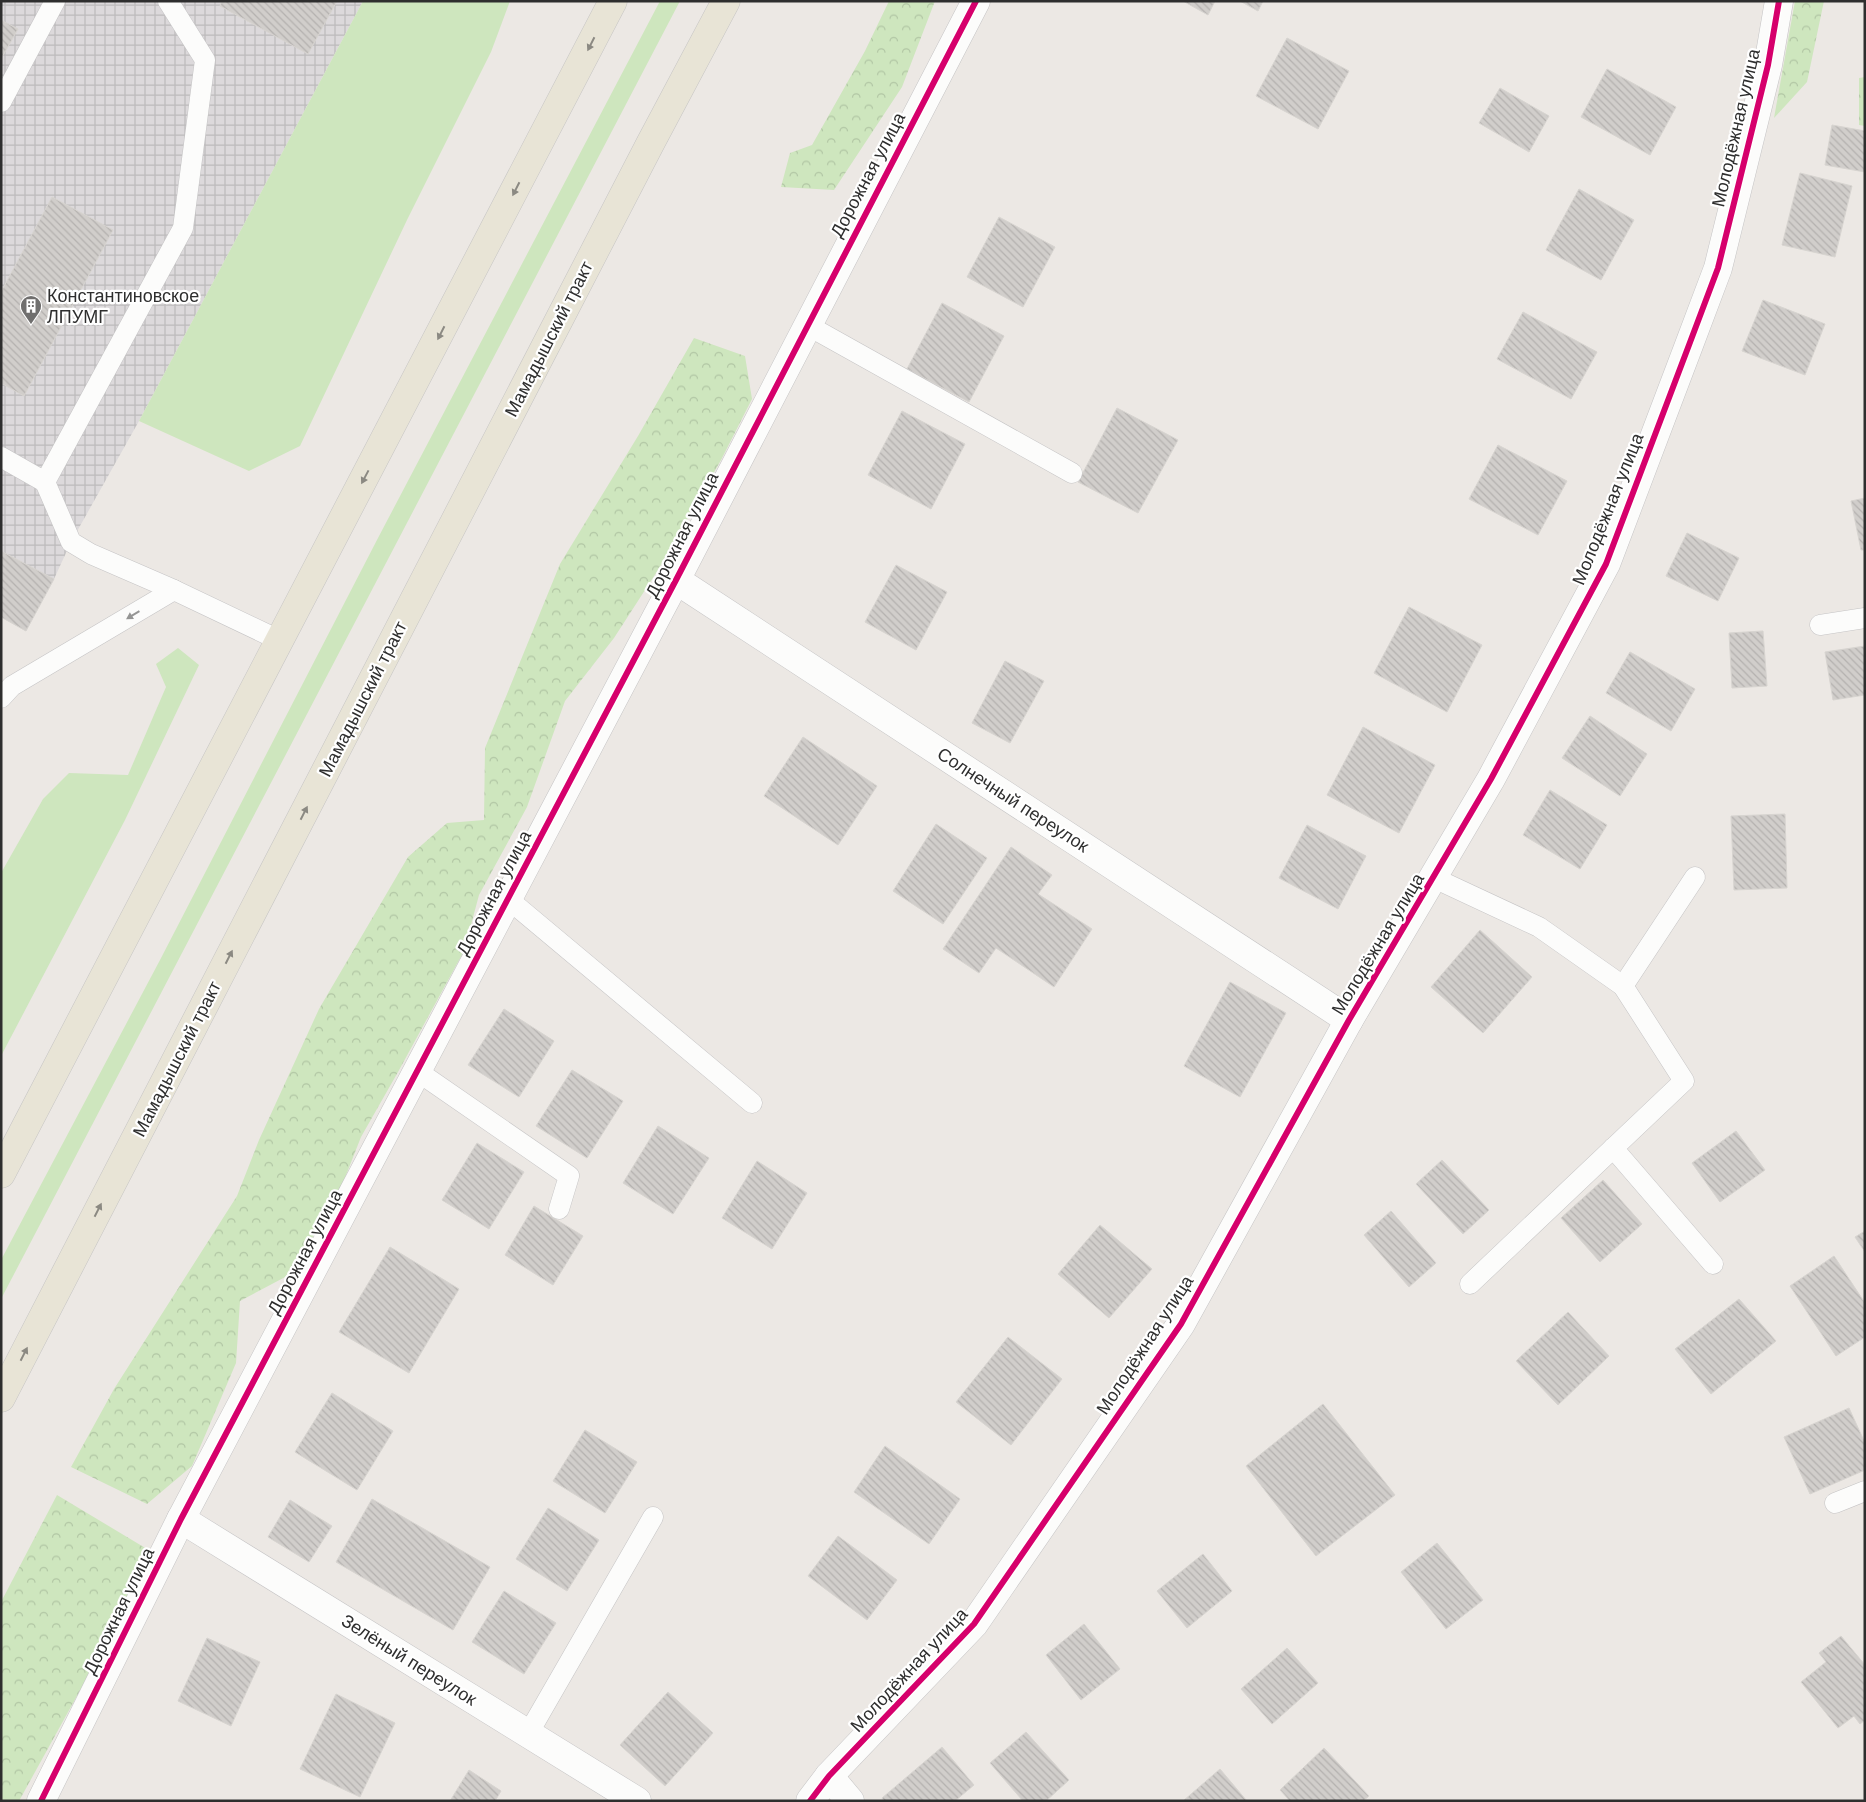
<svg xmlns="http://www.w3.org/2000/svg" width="1866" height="1802" font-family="'DM Sans',sans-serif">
<defs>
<pattern id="industrial-grid" width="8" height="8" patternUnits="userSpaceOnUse" patternTransform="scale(1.25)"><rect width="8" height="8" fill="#dcd9db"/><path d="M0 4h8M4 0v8" fill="none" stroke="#bdbbbc"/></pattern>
<pattern id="forest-crowns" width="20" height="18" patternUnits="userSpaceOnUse" patternTransform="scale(1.25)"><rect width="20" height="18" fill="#cee6be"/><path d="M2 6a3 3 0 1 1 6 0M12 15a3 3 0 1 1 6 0" fill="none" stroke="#b1c6a4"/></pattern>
<pattern id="building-back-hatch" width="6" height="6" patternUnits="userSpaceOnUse" patternTransform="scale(1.25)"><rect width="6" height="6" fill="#d1cecb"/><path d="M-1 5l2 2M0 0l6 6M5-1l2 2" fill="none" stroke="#b4b1af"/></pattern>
</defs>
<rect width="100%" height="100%" fill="#ece8e4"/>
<path fill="url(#industrial-grid)" d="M1,1h362l-224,420 -68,121 -17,37 -28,52 -25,-14z"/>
<g fill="#cee6be">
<path d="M363,1h147l-19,51 -84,168 -107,226 -51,25 -110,-50z"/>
<path d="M660,1h20l-679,1298v-39l159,-300 218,-422z"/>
<path d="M178,648l21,17 -74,155 -124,236v-183l42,-74 26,-26 59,2 38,-88 -10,-23z"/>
</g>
<g fill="url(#forest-crowns)">
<path d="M889,1h46l-33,86 -68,103 -53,-3 9,-34 22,-8 53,-94z"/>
<path d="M1795,1h29l-17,81 -33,36z"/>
<path d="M1865,77v49l-6,-1v-47z"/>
<path d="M694,338l51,18 7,43 -31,61 -63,110 -44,68 -49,63 -38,106 -48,88 -15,56 -66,121 -37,65 -24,61 -48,77 -49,26 -4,62 -44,103 -45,38 -76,-37 43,-78 123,-193 22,-56 60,-131 89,-152 39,-34 37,-3 1,-72 75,-184 78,-128z"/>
<path d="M57,1495l95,57 -58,113 -75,136h-18v-199z"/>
</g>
<g fill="url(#building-back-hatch)" stroke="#d7d4d0">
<path d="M222,1h115l-29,53 -88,-48z"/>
<path d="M1183,1h32l-7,14z"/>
<path d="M1240,1h23l-5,10z"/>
<path d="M1,20l17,9 -17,30z"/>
<path d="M1287,38l62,33 -31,58 -62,-33z"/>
<path d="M1607,69l69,38 -26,48 -69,-38z"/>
<path d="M1500,88l49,28 -20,36 -50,-29z"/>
<path d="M1832,125l33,6v41l-40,-7z"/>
<path d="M1800,173l52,13 -17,71 -53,-12z"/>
<path d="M1579,189l55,31 -33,60 -55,-30z"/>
<path d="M52,197l61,33 -89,166 -23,-13v-91z"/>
<path d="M999,217l56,30 -32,60 -56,-30z"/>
<path d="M1763,300l62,24 -20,51 -63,-24z"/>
<path d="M942,303l62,33 -35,66 -62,-33z"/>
<path d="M1523,312l74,40 -26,47 -74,-40z"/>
<path d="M1117,408l61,32 -40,73 -60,-31z"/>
<path d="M902,411l63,33 -34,65 -63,-34z"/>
<path d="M1498,445l69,36 -29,54 -69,-36z"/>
<path d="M1865,498v52h-4l-10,-49z"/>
<path d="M1687,533l52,25 -21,43 -52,-25z"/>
<path d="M1,551l53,28 -28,52 -25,-14z"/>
<path d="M896,565l51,27 -31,58 -51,-28z"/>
<path d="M1409,607l73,38 -35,67 -73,-39z"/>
<path d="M1763,631l4,55 -35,2 -3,-55z"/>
<path d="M1865,646v49l-32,5 -8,-48z"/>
<path d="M1630,652l65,37 -24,42 -65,-38z"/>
<path d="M1005,661l39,20 -34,62 -38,-20z"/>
<path d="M1590,716l57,38 -27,42 -58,-38z"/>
<path d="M1363,727l72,38 -36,68 -72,-38z"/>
<path d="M803,737l74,49 -39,59 -74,-49z"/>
<path d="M1550,790l57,35 -27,44 -57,-34z"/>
<path d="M1785,814l2,74 -53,2 -3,-74z"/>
<path d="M936,824l51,34 -44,66 -50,-33z"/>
<path d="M1307,825l59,31 -28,53 -59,-31z"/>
<path d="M1011,847l41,28 -14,19 54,35 -38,58 -58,-39 -17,25 -36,-24z"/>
<path d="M1480,930l52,47 -49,56 -52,-46z"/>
<path d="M1230,982l56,31 -46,84 -56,-31z"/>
<path d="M504,1009l50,32 -35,56 -51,-32z"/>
<path d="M572,1070l51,31 -36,57 -51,-32z"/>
<path d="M658,1126l51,32 -36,56 -50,-31z"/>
<path d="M1736,1131l29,39 -45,32 -28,-39z"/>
<path d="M477,1143l47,29 -35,57 -47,-29z"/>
<path d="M1442,1160l47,50 -26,24 -47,-50z"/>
<path d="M757,1161l50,32 -35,56 -50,-31z"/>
<path d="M1603,1180l39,44 -42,38 -39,-44z"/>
<path d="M534,1206l49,30 -30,49 -48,-30z"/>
<path d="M1391,1211l45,52 -27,24 -45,-52z"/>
<path d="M1100,1225l52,44 -43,49 -51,-44z"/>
<path d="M1865,1231v21l-10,-15z"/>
<path d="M390,1247l69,42 -50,84 -70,-41z"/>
<path d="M1834,1256l31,47v34l-29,19 -46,-70z"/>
<path d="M1739,1299l37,42 -65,53 -36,-45z"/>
<path d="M1568,1312l41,44 -51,49 -42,-44z"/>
<path d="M1008,1337l54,42 -51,66 -55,-43z"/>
<path d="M332,1393l61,38 -36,59 -62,-38z"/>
<path d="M1323,1404l72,91 -79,61 -70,-90z"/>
<path d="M1849,1408l16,35v27l-55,24 -26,-57z"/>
<path d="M585,1430l52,32 -32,51 -52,-32z"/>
<path d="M885,1446l75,53 -31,45 -75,-52z"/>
<path d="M372,1499l118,68 -37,63 -117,-68z"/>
<path d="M290,1500l42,26 -23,36 -41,-25z"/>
<path d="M548,1508l51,32 -32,51 -51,-32z"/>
<path d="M838,1536l59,44 -30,40 -59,-44z"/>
<path d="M1437,1543l46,57 -37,29 -45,-57z"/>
<path d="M1203,1554l29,37 -45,37 -30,-37z"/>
<path d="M504,1591l52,32 -32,51 -52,-32z"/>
<path d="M1084,1624l36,45 -39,31 -35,-45z"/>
<path d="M1841,1636l24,29v55l-5,4 -6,-8 -16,12 -37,-46 25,-20 -7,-9z"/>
<path d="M207,1638l53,24 -29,64 -53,-25z"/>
<path d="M1287,1648l31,35 -46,41 -31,-35z"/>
<path d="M668,1692l45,41 -48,53 -45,-41z"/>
<path d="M336,1694l59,29 -35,74 -60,-28z"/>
<path d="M1026,1732l43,48 -23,21h-23l-33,-38z"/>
<path d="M942,1747l32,38 -19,16h-71l-2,-3z"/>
<path d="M1324,1748l45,48 -6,5h-73l-10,-11z"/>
<path d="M1220,1769l27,32h-64z"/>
<path d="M469,1770l32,21 -6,10h-45z"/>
</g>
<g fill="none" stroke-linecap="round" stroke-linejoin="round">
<g stroke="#c5c4c5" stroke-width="21">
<g id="lane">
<path d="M1,102l54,-101"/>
<path d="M807,325l265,148"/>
<path d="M1,457l44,25 138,-254 22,-168 -37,-59"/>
<path d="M45,482l26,60 20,12 83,36 105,50"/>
<path d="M1820,625l45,-7"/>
<path d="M1,698l11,-12 162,-96"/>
<path d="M1434,878l105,49 84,59 61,95 -214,203"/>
<path d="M508,899l244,204"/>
<path d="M1623,986l72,-109"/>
<path d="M417,1071l152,105 -10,33"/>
<path d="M1613,1148l100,116"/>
<path d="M1835,1503l30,-12"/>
<path d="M528,1734l125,-217"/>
</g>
</g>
<g stroke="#c5c4c5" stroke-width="29">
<g id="street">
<path d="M676,580l673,440"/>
<path d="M181,1519l456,282"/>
<path d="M829,1776l21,25"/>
<path d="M41,1801l140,-282 495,-939 300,-579"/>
<path d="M810,1801l19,-25 145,-152 207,-300 168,-304 142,-241 115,-215 83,-219 29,-77 50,-203 11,-64"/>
</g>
</g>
<g stroke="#c6c5c4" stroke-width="29">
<g id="primary">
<path d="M1,1174l612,-1173"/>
<path d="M1,1398l649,-1254 76,-143"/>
</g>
</g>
<use href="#lane" stroke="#fcfcfb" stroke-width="20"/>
<use href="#street" stroke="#fcfcfb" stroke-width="28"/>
<use href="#primary" stroke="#e8e4d6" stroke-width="28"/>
<g stroke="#fff" stroke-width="9">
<g id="cycleway">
<path d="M41,1801l140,-282 495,-939 300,-579"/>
<path d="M810,1801l19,-25 145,-152 207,-300 168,-304 142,-241 115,-215 83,-219 29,-77 50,-203 11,-64"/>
</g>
</g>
<use href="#cycleway" stroke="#d6006c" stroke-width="6"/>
</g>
<defs><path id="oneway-solid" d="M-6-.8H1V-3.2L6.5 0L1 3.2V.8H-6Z" transform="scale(1.25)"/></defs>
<g fill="#8b8982">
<use href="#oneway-solid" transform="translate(591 44) rotate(117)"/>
<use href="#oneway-solid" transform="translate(516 189) rotate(117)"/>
<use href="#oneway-solid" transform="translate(441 333) rotate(117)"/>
<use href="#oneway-solid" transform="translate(365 477) rotate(118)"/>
<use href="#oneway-solid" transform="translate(304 813) rotate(-63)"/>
<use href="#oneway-solid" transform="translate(229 957) rotate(-63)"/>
<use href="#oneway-solid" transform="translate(98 1210) rotate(-63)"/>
<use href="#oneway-solid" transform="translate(24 1354) rotate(-63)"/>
</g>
<use fill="#959594" href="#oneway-solid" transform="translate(133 615) rotate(149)"/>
<defs>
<g id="building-pin" transform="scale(1.125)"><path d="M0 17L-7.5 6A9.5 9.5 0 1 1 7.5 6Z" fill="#706f6e" stroke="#fff"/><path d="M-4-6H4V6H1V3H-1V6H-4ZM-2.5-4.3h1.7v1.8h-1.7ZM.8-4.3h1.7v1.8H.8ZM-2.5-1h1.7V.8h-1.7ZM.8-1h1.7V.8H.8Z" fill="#fff"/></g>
</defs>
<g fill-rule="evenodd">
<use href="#building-pin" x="31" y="306"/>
</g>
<g text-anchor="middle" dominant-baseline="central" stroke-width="4.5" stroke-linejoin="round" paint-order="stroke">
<g font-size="18" fill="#2e2e2e" stroke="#fff">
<text transform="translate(1736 128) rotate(-77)">Молодёжная улица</text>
<text transform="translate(868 175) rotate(-62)">Дорожная улица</text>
<text transform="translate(549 339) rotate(-63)">Мамадышский тракт</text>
<text transform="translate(1608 509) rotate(-68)">Молодёжная улица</text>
<text transform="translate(682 535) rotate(-63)">Дорожная улица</text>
<text transform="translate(363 699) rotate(-63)">Мамадышский тракт</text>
<text transform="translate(1013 800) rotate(33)">Солнечный переулок</text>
<text transform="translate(494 893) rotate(-62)">Дорожная улица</text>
<text transform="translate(1378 944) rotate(-59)">Молодёжная улица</text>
<text transform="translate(177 1059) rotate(-63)">Мамадышский тракт</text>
<text transform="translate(305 1252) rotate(-62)">Дорожная улица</text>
<text transform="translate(1145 1345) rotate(-57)">Молодёжная улица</text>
<text transform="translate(119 1611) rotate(-64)">Дорожная улица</text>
<text transform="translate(409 1660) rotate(32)">Зелёный переулок</text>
<text transform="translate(909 1670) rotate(-47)">Молодёжная улица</text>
</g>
<g font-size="18" fill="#2e2e2e" stroke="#fff" text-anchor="start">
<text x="47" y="296">Константиновское<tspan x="47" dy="21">ЛПУМГ</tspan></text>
</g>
</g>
<rect width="1866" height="1802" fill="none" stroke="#2e2e2e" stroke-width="5"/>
</svg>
